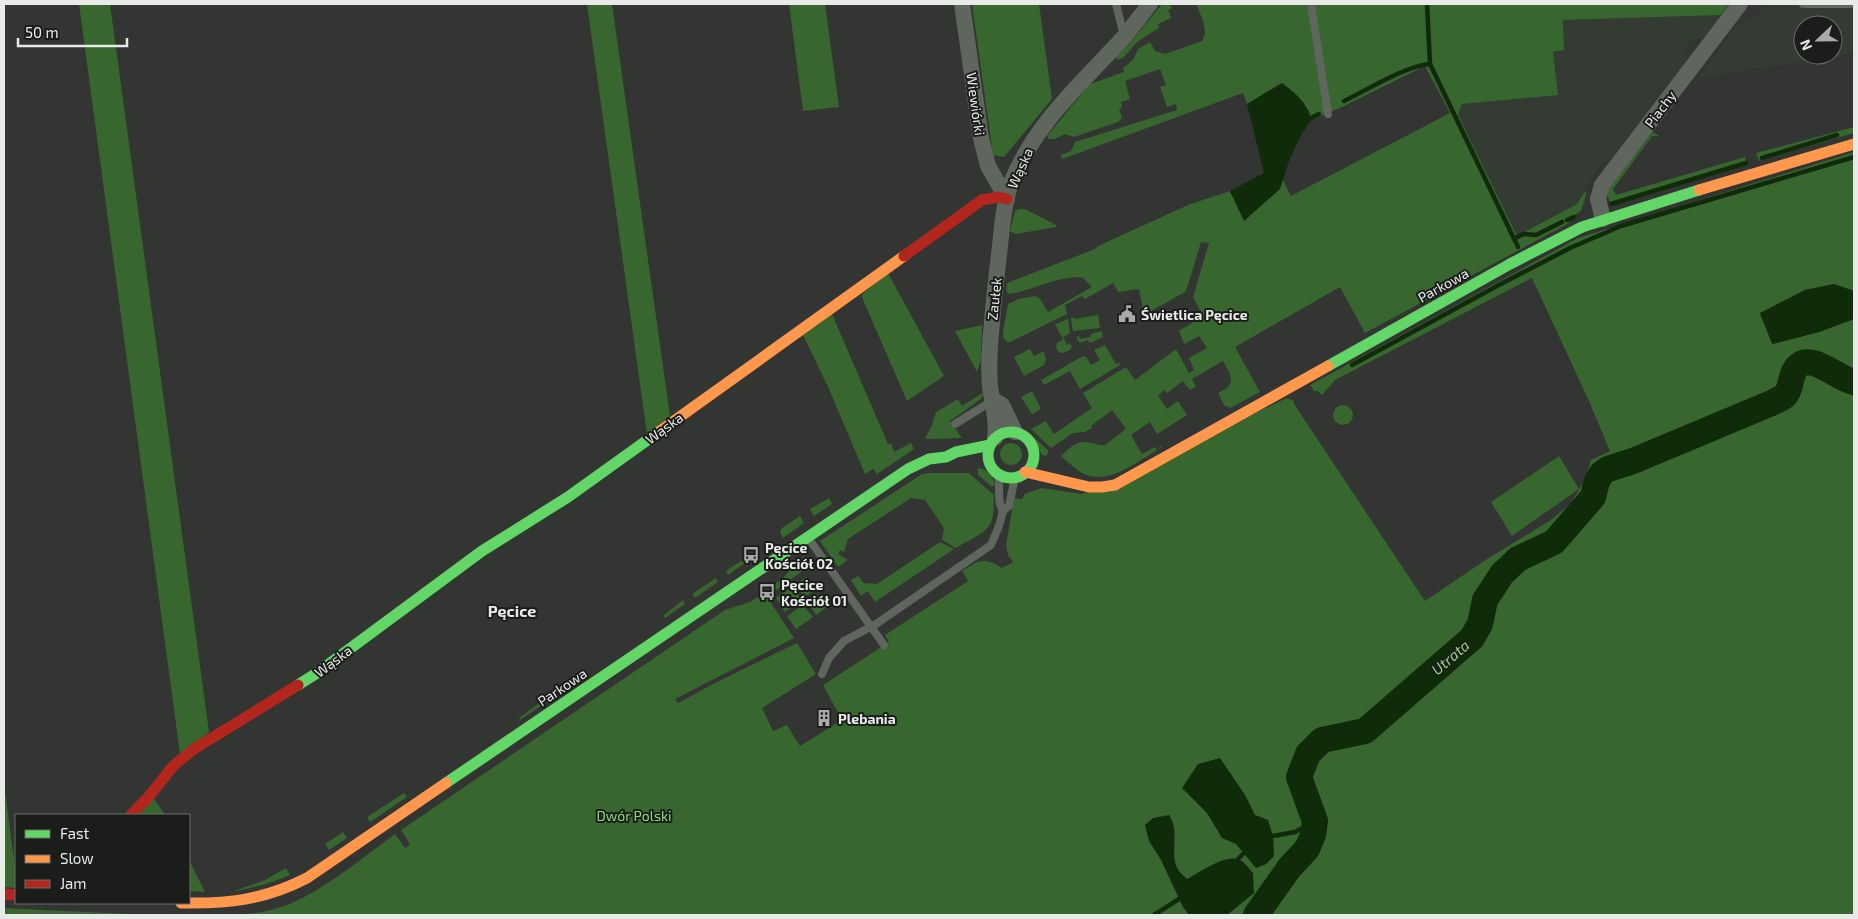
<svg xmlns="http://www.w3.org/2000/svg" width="1858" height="919" font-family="'Exo 2',sans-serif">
<rect width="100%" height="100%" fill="#333532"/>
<g fill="#343b32" fill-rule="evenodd">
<path d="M1764,4h90v49l-156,25 37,-50 29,-19zM1803,25h30v30h-30z"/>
<path d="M1726,15l-16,21 -21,4 -5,12 5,3 1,7 -15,20 -6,1 -59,77 -9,3 -24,41 -60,32 -59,-121 3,-11 97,-9 -5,-43 11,-2 -1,-30z"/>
</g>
<g fill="#37662e">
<path d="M79,4h31l99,728 -29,22z"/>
<path d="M587,4h25l58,412 -23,18z"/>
<path d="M789,4h36l14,103 -36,4z"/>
<path d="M972,4h67l13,95 -48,58 -11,-2z"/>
<path d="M1162,4h8l2,4 -4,2 3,8 -13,6 1,4 -22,14 -14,16 -6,2 -1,-4 13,-12z"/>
<path d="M1195,4h534l-8,11 -158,5 1,30 -11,2 5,43 -96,9 -4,11 59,121 60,-32 7,-11 3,-1 -6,19 -13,8 1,4 -204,110 -25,-46 -105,60 25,45 -30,16 -6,-3 -6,-12 9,-5 4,-6 -1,-8 -7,-13 -31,18 4,7 -6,4 -7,-9 -16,12 -3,-3 -6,6 9,13 11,-8 9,14 -30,19 -8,-14 1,2 -19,13 11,19 13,-7 2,3 4,-4 1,1c-21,12 -50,37 -76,28 -9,-4 -18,-13 -25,-19 6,-6 14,-14 24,-14 7,0 13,4 20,3l21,-16 -14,-19 -21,16 1,2 -7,4 -12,1 -22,15 -20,-19 15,-8 8,13 38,-26 -9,-15 43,-26 9,13 41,-31 13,24 5,-3 -5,-12 18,-10 -8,-12 -15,8 -5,-13 24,-15 -10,-19 16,-54 -8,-1 -13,43 -3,7 -41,23 -5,-26 -21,3 -5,-9 -28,16 -3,-3 -17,9 2,9 -59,29 -5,-6v-5l5,-28 11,-5 16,-3 5,3 8,13 44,-25 -10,-10c-25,-1 -48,13 -73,17l-3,-3 1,-8 88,-34 3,-3 90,-41 42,-14 14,29 39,-40 8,16 159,-83 -25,-47 -81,40 -33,14 -2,-9 -27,-28 -35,21 -4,-11 -181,66 -1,-4 10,-4 4,-9 102,-32 -1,-6 -9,3 -7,-20 6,-2 -6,-16 -35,12 5,18 -9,3 1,6 -3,1 3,9 -4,4 -44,15 -9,-3 -10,5h-6l-2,-3 43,-52 34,-12 -1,-4 10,-8 5,-11 12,-7 5,9 10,3 37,-13c7,-10 -1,-25 -5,-35z"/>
<path d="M1854,127v6l-95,28 -3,-8z"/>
<path d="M1653,132l6,4h-7l-39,53 3,6 129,-38 2,8 -135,40 -4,-7v-8z"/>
<path d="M1854,152v139l-20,-7 -29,6 -45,24 13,30 46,-12 35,-13v596h-1614c18,-2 36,-5 52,-12 37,-17 70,-45 103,-69l10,14 5,-4 -9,-14 324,-220 25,-8 12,-8 2,3 8,-6 -2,-4 12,-8 15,-17 8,-6 5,2 3,5 -46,34 27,41 -119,61 3,4 37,-20 82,-40 19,31 -54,34 11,23 14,-6 13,21 42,-26 -19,-35 66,-43 -4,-7 83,-54 -6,-10c17,-11 22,-14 40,-3l11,-6 -5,-7 -2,-9 8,-48 8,1 3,-5 16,-6 41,6 205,-96 7,3v3l131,197 62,-42 64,-39 19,-16 15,-24 6,-20 19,-9 -21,-50 -57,-123 -197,102 -13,15 -4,-4h-4l-4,-6 268,-147z"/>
<path d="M1020,209h5l31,16v2l-40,7 -6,-3 5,-20z"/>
<path d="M888,273l56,103 -37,25 -46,-106z"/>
<path d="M832,314l56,130 3,-1 3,9 17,-9 3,6 -37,25 -4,-5 -8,5 -36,-85 -26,-54z"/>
<path d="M1098,315l2,13 -27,3 -2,-13 3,-1 1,2z"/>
<path d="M1068,319l2,14 -7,4 4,8 3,-2 2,4 -2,3 -7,3 -5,-1 -2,-5 1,-4 6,-4 -8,-15z"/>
<path d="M982,325l-1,35 -4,12 -22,-41z"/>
<path d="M1102,331l1,6 -13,6 -2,-3 -8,3 -4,-6 3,-1 1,3 11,-2v-3z"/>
<path d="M1105,345l11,19 3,-2 1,3 -40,24 -10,-18 -26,14 -3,-5 42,-24 3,1 5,8 9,-5 -6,-10z"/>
<path d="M1030,349l4,7 8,-4h2l2,7 -2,6 -20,11 -10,-19z"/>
<path d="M1032,391l9,18 -9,5 -11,-17z"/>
<path d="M984,392l-3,7 -31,22 12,17 -37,1 7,-14 4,-13 22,-13 4,7z"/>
<circle cx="1343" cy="415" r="10"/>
<path d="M1031,435l18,16 -3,5 -4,-1z"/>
<circle cx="1011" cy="454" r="11"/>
<path d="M1559,456l20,33 -67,47 -21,-34z"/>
<path d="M978,468c9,1 16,8 17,18h-4l-13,-11z"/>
<path d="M926,473h43l25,22c-1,9 1,21 -4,29 -6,11 -24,17 -34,24l-14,-8 2,-12 -19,-28 -14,-2 -63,41 -4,13 -4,-2 -2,4 10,6 -10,7 -18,-26 102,-67h4z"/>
<path d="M829,498l3,6 -18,12 -4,-7z"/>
<path d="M800,516l4,7 -21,15 -3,-5 2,-5z"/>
<path d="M940,542l14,7 -79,53 -7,-11 -7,5 -10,-16 7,-4 6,7 13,1z"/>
<path d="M747,557l2,3 -21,15 -2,-4z"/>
<path d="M806,577l8,14 -10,6 -9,-13z"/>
<path d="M716,578l2,4 -23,16 -3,-4z"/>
<path d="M793,586l7,11v4l-15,11 -9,-14z"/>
<path d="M817,594l9,14 -10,7 -8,-12 1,-3z"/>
<path d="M683,600l2,4 -20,14 -2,-2z"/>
<path d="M803,605l10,12 -17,12 -9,-13z"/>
<path d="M547,693l4,6 -31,21 -1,-2 26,-19z"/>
<path d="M4,784l12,91v13l-12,-1z"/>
<path d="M404,793l3,4 -37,25 -3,-5z"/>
<path d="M153,797l12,18h-27z"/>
<path d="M343,832l4,6 -18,12 -4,-6z"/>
<path d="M189,860l16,32 -16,-1z"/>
<path d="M286,868l4,7c-19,8 -38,13 -59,17l34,-12z"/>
<path d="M4,908l18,1 133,6h-151z"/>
</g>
<g fill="#102b0a">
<path d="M1282,83c13,10 26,20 29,37l-11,17 -11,24 -9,28 -36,32 -14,-30 34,-18 -17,-69z"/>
<path d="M1834,284l20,7v28l-35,13 -47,12 -12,-31 45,-23z"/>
<path d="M1220,758l25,37 10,20 13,5 5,16 1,20 -8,8 -10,4 -20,-24 -14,-6 -15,-25 -25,-25 16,-24z"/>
<path d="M1169,815c12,18 -1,40 10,56 2,3 6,6 8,8 12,-6 41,-28 55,-18 4,3 8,9 11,12l1,20 -27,22h-38l-6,-8 -22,-47 -12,-19 -4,-16 8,-7z"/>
</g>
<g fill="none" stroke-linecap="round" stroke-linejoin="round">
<g stroke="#102b0a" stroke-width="4.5">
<path d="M1427,4l3,60 88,183"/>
<path d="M1344,101c23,-11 61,-35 86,-37"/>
<path d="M1311,118l8,-4"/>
<path d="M1762,158l75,-23"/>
<path d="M1611,204l135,-41"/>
<path d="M1567,220l7,-3"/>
<path d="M1514,239l9,-5 13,1 26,-13"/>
<path d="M1352,365l145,-79 73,-38 51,-22 233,-69"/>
<path d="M1273,836l22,-4 20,-11"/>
<path d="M1238,859l5,-5"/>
<path d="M1154,915l25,-16"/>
</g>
<path stroke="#102b0a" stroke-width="26" d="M1256,915l34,-48 17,-18 6,-14 2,-14 -16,-44 9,-23 14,-14 43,-9 107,-93 8,-14 5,-24 17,-26 16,-15 36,-17 39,-45 4,-16 5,-8 6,-4 25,-8 141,-59c3,-2 8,-4 11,-6 7,-8 5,-22 12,-29 14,-16 42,13 57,15"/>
<g stroke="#5f665d" stroke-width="8">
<path d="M1116,4l8,32"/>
<path d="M1311,4l17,110"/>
<path d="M1803,4h48"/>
<path d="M955,424l37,-23"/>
<path d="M998,473c3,13 -2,27 5,38"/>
<path d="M809,539l75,106"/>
<path d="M822,674l7,-16 15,-17 32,-17 115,-79 8,-19 4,-15 6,-5 6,-29"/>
</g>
<g stroke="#5f665d" stroke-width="16">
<path d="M962,4l19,134 7,28 19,33"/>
<path d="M1603,219l-5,-20 4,-14 138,-181"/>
<path d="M994,400l8,5 13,27"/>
<path d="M995,438c3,-17 -3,-35 -5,-52 -2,-20 0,-44 2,-64 2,-25 5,-50 8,-76 2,-20 4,-44 11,-63 24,-60 71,-100 113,-146 9,-11 17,-22 26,-33"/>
</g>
<g stroke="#63d668" stroke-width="11">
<path d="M1328,366l182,-102 72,-37 117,-37"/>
<circle cx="1011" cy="455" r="23"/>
<path d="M298,685l19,-12 165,-122 86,-54 92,-66"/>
<path d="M446,783l462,-314 21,-10 17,-2 10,-5 34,-7"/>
</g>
<g stroke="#ff974d" stroke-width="11">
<path d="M1699,190l155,-46"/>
<path d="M660,431l244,-175"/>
<path d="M1025,472l64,15h13l13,-2 213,-119"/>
<path d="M181,903c47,1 83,-3 126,-25l139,-95"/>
</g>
<g stroke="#b3261e" stroke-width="11">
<path d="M904,256l78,-56 16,-3 9,2"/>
<path d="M131,815l20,-21 22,-28 21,-17 104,-64"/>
<path d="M4,894l12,1"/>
</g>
</g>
<defs>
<g id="civic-bare" transform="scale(1.35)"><path d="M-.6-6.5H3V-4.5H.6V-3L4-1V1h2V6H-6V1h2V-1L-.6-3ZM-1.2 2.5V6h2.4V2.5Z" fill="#a8aba8" stroke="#1b1d1a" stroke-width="2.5" paint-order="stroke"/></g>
<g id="bus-bare" transform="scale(1.35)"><path d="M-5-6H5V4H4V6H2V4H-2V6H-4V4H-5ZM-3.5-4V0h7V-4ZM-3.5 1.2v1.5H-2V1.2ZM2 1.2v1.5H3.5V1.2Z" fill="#a8aba8" stroke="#1b1d1a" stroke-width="2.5" paint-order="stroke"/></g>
<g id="building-bare" transform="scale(1.35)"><path d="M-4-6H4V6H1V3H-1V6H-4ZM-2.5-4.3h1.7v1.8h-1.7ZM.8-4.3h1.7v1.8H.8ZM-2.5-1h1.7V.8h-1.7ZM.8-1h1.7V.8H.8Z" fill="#a8aba8" stroke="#1b1d1a" stroke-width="2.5" paint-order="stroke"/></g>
</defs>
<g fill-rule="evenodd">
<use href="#civic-bare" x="1127" y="314"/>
<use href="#bus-bare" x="751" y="555"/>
<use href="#bus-bare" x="767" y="592"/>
<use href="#building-bare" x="824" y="718"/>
</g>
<g text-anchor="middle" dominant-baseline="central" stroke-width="4" stroke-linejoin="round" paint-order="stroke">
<g font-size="14" fill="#e7eae7" stroke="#1b1d1a">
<text transform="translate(976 104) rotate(82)">Wiewiórki</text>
<text transform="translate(1660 109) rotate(-53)">Piachy</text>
<text transform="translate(1020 168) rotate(-66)">Wąska</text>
<text transform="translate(1443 285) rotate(-29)">Parkowa</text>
<text transform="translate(994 299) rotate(-84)">Zaułek</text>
<text transform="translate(664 428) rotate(-36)">Wąska</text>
<text transform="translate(333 661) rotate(-37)">Wąska</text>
<text transform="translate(562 687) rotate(-34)">Parkowa</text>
</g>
<g font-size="14" font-weight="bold" fill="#e7eae7" stroke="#1b1d1a" text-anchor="start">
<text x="1141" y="314">Świetlica Pęcice</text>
<text x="765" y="547">Pęcice<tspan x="765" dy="16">Kościół 02</tspan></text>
<text x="781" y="584">Pęcice<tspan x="781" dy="16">Kościół 01</tspan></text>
<text x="838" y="718">Plebania</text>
</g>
<g font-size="14" fill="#8dda7e" stroke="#1b1d1a">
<text x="634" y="815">Dwór Polski</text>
</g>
<g font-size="15" font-style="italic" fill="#8ad67b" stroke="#1b1d1a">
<text transform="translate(1450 657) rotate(-41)">Utrata</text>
</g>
<g font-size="16" font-weight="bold" fill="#e7eae7" stroke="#1b1d1a">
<text x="512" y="610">Pęcice</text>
</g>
</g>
<rect width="1858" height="919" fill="none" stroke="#e7eae7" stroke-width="10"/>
<rect x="15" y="814" width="175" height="90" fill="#1b1d1a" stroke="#6d6f6c"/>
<rect x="25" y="830" width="25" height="8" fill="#63d668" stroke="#6d6f6c"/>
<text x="60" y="839" font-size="15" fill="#e7eae7">Fast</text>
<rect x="25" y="855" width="25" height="8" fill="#ff974d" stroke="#6d6f6c"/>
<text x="60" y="864" font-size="15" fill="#e7eae7">Slow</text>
<rect x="25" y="880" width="25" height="8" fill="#b3261e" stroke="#6d6f6c"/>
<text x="60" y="889" font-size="15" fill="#e7eae7">Jam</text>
<g transform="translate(1818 40) rotate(248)"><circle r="24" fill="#1b1d1a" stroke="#6d6f6c"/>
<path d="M0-4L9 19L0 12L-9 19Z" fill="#a8aba8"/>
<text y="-8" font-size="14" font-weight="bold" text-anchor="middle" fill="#e7eae7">N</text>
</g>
<path d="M18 38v8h109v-8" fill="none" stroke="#e7eae7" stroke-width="2.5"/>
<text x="25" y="38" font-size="15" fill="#e7eae7" stroke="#1b1d1a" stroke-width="4" paint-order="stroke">50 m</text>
</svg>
